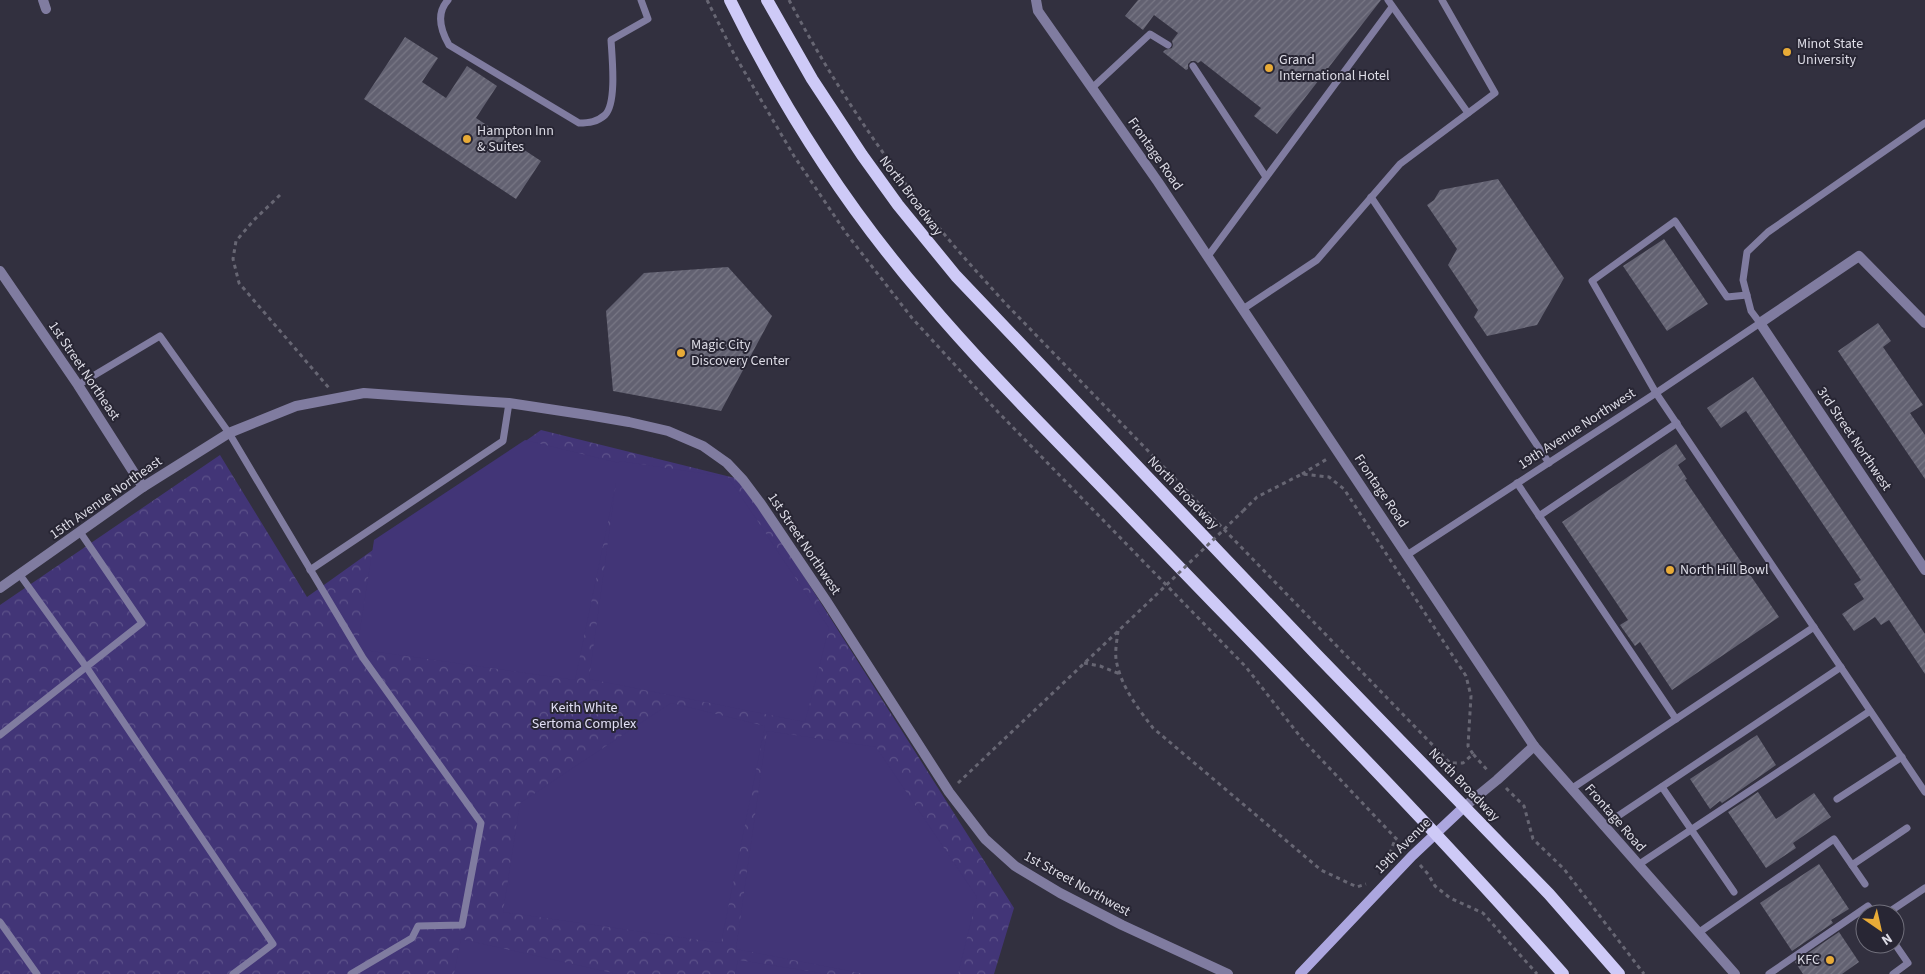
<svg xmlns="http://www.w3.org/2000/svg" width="1925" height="974" font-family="'Source Sans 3',sans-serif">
<defs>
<pattern id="park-crowns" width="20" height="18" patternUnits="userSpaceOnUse" patternTransform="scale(1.25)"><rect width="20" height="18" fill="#423577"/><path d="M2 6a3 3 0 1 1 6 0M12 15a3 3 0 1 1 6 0" fill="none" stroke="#5d528a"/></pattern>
<pattern id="building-hatch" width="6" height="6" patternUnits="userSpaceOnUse" patternTransform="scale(1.25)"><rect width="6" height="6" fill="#626171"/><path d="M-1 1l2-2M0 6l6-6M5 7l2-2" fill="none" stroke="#787785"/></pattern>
</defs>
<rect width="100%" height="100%" fill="#32303f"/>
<path fill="url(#park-crowns)" d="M541,430l202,50 271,428 -20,66h-994v-369l220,-150 87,142z"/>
<g fill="#423577">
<path d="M525,440l94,23v-2l109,16 101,151 -24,94 -216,-43 27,-196 -41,197 -218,-31 17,-109z"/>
<path d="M671,703l94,23 -44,217 -218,-31 17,-109z"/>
<path d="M767,731l109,16 101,150 -19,77h-93l-129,-25z"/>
<path d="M461,939l156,35h-163z"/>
<path d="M738,960l89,14h-92z"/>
</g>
<g fill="url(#building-hatch)">
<path d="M1138,0h243l-104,134 -23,-18 7,-8 -60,-47 -3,2 -3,-2h-4l-3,3v5l-2,1 -23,-18 2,-2 7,-2 1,-3 -1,-4 6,-8 -24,-18 -11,15 -18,-14z"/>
<path d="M405,37l33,21 -16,24 24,16 21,-32 30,20 -21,32 65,43 -25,38 -152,-100z"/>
<path d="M1498,179l66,99 -27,47 -50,11 -13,-19 4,-7 -30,-45 9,-16 -30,-44 7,-5 6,-10z"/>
<path d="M1664,239l44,65 -41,27 -44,-65z"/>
<path d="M728,267l44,49 -51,95 -108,-20 -7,-80 38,-38z"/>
<path d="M1878,323l13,18 -8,6 40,58 -13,8 15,22v44l-87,-128z"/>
<path d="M1753,377l172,257v40l-36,-54 -8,5 -6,-8 -21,14 -12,-17 22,-15 -10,-15 7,-4 -115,-169 -25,17 -14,-20z"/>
<path d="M1676,444l10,15 -8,6 9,14 -2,1 94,137 -107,73 -32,-48 -5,4 -15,-21 8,-5 -66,-98z"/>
<path d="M1757,735l19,30 -54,38 -2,-2 -10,8 -20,-30z"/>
<path d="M1758,792l18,27 38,-26 17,24 -38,26 3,5 -30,20 -38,-56z"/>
<path d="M1819,864l30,45 -18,11 2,3 -41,28 -32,-48z"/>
<path d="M1839,932l20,30 -17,12h-39l-8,-12z"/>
</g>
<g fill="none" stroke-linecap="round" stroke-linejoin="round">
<g stroke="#676673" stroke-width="3" stroke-dasharray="4 4" stroke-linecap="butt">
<path d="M707,0l27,54 60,102 52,77 66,85 86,94 248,255 56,72 102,108"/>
<path d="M789,0c42,80 93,155 148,225 21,27 45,52 68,78l445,460h13l10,-9 16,18"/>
<path d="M280,195l-26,25 -18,21 -3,18 6,24 90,105"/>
<path d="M1302,474l25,-15"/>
<path d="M1243,511l14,-14 45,-23 27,3 15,12 122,187 5,20 -3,50 5,8"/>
<path d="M1118,631c-1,9 -3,19 -2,28 4,26 21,48 37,69l168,142 36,17 9,-3"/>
<path d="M1084,663l16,3 20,8"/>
<path d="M958,783l197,-187"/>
<path d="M1506,788l18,18 9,33 31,30 80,105"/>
<path d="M1387,861l9,-24"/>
<path d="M1420,865l8,9 7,12 15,12 33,15 54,61"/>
</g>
<g stroke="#807ca0" stroke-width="7">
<path d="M448,0c-13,14 -7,31 1,45l130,78c10,0 18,-1 26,-8 12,-12 7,-58 6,-75l37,-21 -7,-19"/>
<path d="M1388,0l80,113"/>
<path d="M1193,66l73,111"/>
<path d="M1092,88l58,-54 18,11"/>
<path d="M1371,197l178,266"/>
<path d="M1208,256l184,-249"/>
<path d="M1747,295l-20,2 -52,-76 -83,60 64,112 269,399"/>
<path d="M1243,309l74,-49 83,-96 95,-71 -53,-93"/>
<path d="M78,385l82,-49 69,97 134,225 118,165 -19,102 -44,1 -6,12 -61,36"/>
<path d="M1517,483l159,236"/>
<path d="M1539,516l138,-93"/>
<path d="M1407,555l249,-162 104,-70 -9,-12 -8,-31 4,-28 21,-20 157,-109"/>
<path d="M310,570l193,-129 6,-38"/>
<path d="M20,575l67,93 186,276 -40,30"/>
<path d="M0,735l142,-112 -62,-91"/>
<path d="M1662,787l72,105"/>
<path d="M1571,789l243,-162"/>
<path d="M1837,799l65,-42"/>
<path d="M1603,826l238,-159"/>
<path d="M1638,865l232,-154"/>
<path d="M1852,865l55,-37"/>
<path d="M1886,914l39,-26"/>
<path d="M0,922l37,52"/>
<path d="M1698,933l136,-94 31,45"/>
<path d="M1769,974l99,-68 6,8"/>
<path d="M1893,974l15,-11 -13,-19"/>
</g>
<g stroke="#807ca0" stroke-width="10">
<path d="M43,0l3,9"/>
<path d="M1036,0l2,11 120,171 376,564 201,228"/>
<path d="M0,271l78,114 65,102"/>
<path d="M1925,323l-66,-67 -99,67 165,247"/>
<path d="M0,588l143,-101 86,-54 67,-27 68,-13 98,7 47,3 79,12 41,7 39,9 35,15 24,17 16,17 18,24 66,98 122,190 36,47 30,27 45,27 62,32 106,49"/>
<path d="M1464,807l33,-27 37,-34"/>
</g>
<path stroke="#aca6df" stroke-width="10" d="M1300,974l112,-118 52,-49"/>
<g stroke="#cecaf7" stroke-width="12">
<path d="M730,0c52,106 117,208 194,297 64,76 135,145 204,217 146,152 295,301 435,460"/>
<path d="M767,0l45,79 50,76 36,50 58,71 359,377 234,241 70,80"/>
</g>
<path stroke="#676673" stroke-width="3" stroke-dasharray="4 4" stroke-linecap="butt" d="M1155,596l88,-85"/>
</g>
<g fill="#e8ab37" stroke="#282634" stroke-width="2">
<circle cx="1787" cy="52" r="5"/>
<circle cx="1269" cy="68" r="5"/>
<circle cx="467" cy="139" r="5"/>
<circle cx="681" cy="353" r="5"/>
<circle cx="1670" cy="570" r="5"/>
<circle cx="1830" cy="960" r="5"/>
</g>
<g text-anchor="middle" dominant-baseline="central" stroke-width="4" stroke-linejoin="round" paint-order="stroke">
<g font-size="14" fill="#dddce6" stroke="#282634" text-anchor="start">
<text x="1797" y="44">Minot State<tspan x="1797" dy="16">University</tspan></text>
<text x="1279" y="60">Grand<tspan x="1279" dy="16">International Hotel</tspan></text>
<text x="477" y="131">Hampton Inn<tspan x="477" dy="16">&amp; Suites</tspan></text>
<text x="691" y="345">Magic City<tspan x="691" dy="16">Discovery Center</tspan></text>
<text x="1680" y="570">North Hill Bowl</text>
<text x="1820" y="960" text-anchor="end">KFC</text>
</g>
<g font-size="14" fill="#dddce6" stroke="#282634">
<text transform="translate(1155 154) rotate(55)">Frontage Road</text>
<text transform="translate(911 196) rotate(53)">North Broadway</text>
<text transform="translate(84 371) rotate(56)">1st Street Northeast</text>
<text transform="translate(1577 429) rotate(-33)">19th Avenue Northwest</text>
<text transform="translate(1854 439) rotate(56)">3rd Street Northwest</text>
<text transform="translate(1381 491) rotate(56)">Frontage Road</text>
<text transform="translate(1183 493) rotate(46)">North Broadway</text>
<text transform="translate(106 498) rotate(-35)">15th Avenue Northeast</text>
<text transform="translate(804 544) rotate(56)">1st Street Northwest</text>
<text transform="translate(1464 785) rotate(46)">North Broadway</text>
<text transform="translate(1615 818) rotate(49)">Frontage Road</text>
<text transform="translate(1403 846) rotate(-45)">19th Avenue</text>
<text transform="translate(1077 884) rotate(29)">1st Street Northwest</text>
</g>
<g font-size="14" fill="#e2e0f6" stroke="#282634">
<text x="584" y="708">Keith White<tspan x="584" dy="16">Sertoma Complex</tspan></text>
</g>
</g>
<g transform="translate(1880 929) rotate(146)"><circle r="24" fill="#282634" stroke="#706f7b"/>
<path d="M0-4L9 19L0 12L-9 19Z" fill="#e8ab37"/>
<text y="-8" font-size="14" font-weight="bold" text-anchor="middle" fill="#dddce6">N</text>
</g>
</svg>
